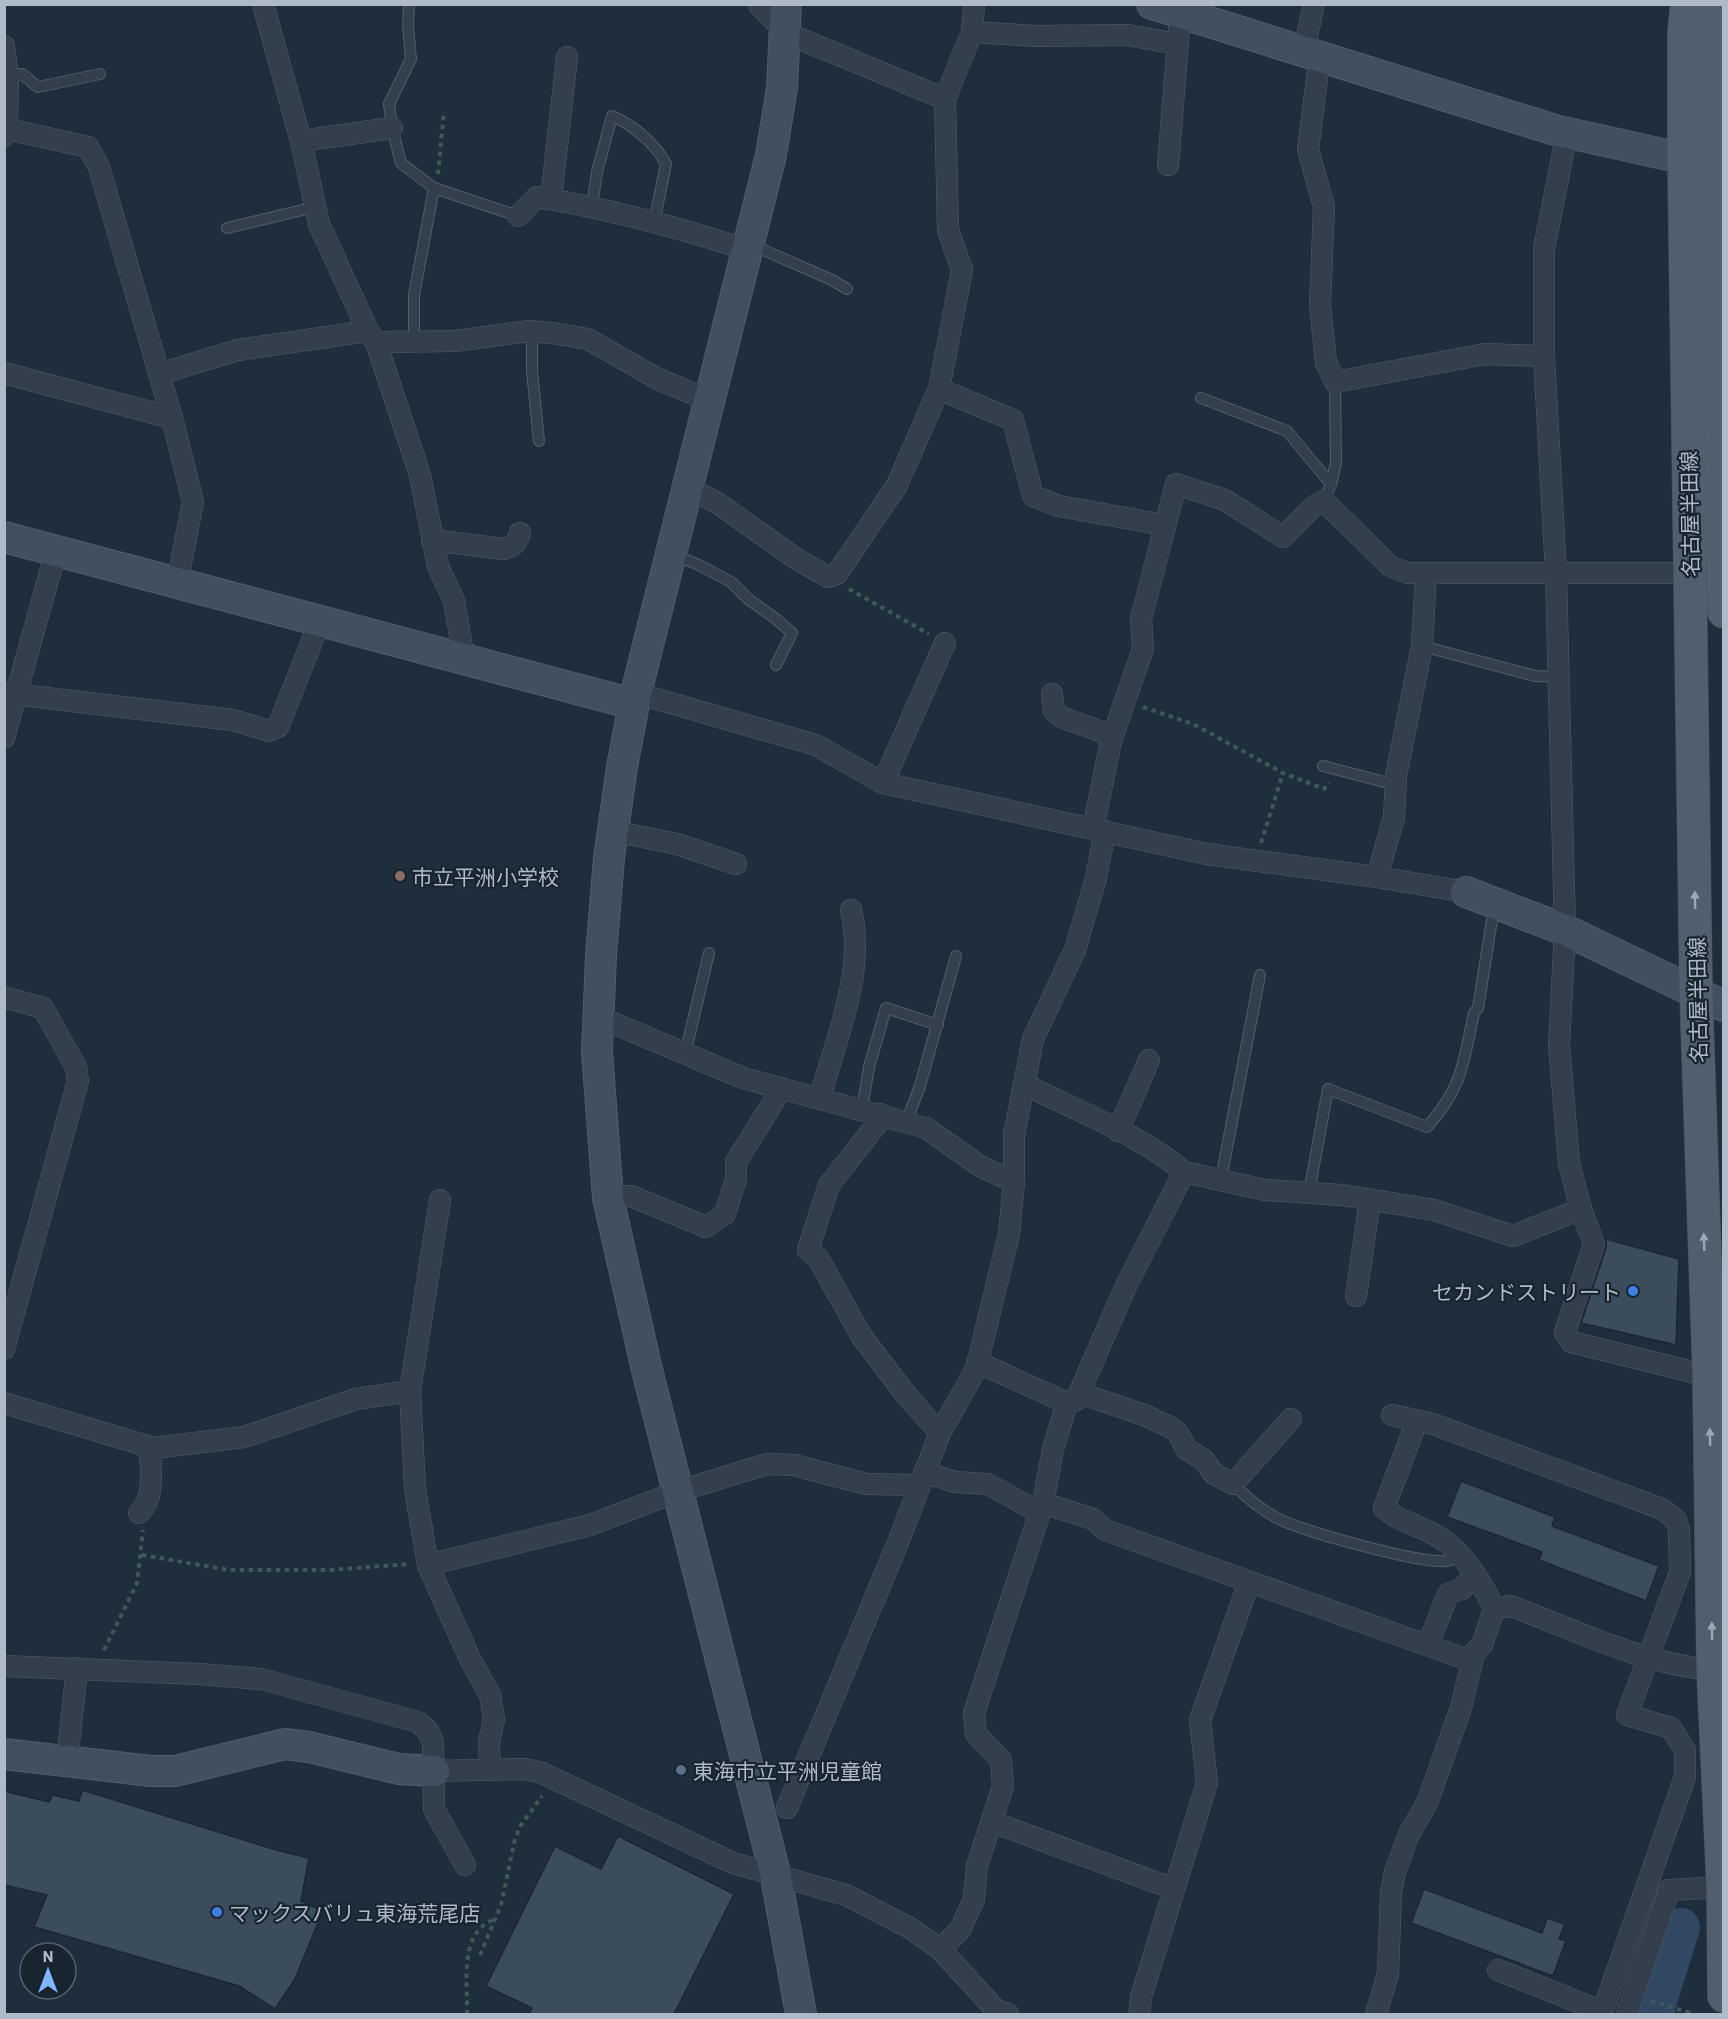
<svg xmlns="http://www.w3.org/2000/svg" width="1728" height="2019" font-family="Barlow,'Noto Sans JP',sans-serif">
<rect width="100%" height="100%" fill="#1f2e3c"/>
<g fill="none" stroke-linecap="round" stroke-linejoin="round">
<path stroke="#304863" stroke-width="38" d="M1654,2014l27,-87"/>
</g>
<g fill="#3b4c5c" stroke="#1b2633" stroke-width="1.5">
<path d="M1606,1239l73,20 -3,86 -95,-22 25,-75z"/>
<path d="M1461,1481l94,36 -3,9 107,40 -13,35 -107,-41 3,-8 -95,-35z"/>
<path d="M82,1790l194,60 33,8 -8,43 22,10 -28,68 -20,30 -36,-23 -205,-59 13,-32 -43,-10v-94l45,11 4,-7 26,6z"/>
<path d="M618,1836l116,58 -60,120h-145l3,-6 -46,-22 69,-140 46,23z"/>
<path d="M1424,1889l118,44 5,-15 18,6 -6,15 7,2 -13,35 -142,-53z"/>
</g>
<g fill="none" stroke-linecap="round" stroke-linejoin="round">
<g stroke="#515d6a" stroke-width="12">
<g id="lane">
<path d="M409,4l-1,22 3,33 -22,45 3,24 9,35 33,25 84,28"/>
<path d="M8,76l14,-2 16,13 62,-13"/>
<path d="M592,206l5,-34 15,-56c21,9 43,27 54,48l-12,59"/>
<path d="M227,228l88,-21"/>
<path d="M750,244l82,36 15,9"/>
<path d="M532,332v39l7,70"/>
<path d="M414,342v-47l20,-107"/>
<path d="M1201,398l86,33 44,53 -7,17"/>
<path d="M1331,484l5,-21 -1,-81"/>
<path d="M673,554l28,12 30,16 17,17 28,20 16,14 -16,32"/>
<path d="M1422,646l113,30 24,1"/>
<path d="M1323,766l73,19"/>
<path d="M685,1054l24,-101"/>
<path d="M862,1109l7,-42 17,-59 52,17"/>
<path d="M906,1122l14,-36 36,-130"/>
<path d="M1221,1179l39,-204"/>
<path d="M1309,1192l19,-103 99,38c36,-40 36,-64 47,-114l4,-5 16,-101"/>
<path d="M1233,1484c14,14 27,25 44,34 25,13 143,46 170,43 4,-1 9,-4 13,-6"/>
</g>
</g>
<g stroke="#515d6a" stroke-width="22">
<g id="street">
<path d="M263,4l38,137 18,83 49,107 8,11 44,133 18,91 16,35 10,58"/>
<path d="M758,4l28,29 159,66"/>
<path d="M972,32l65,4 90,-1 51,9"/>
<path d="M4,46l4,30 -1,53"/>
<path d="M1304,50l10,-46"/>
<path d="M1320,55l-12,94 16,58 -4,98 6,57 9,20 150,-28 59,2"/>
<path d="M1567,133l-23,116v107l12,217 9,357 -6,115 10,118 12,46 13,35 -29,88 6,10 138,34"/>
<path d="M4,136l3,-7 81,18 11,20 73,251 21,84 -16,81"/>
<path d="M301,141l91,-13"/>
<path d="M1168,165l11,-135"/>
<path d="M551,199l16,-142"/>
<path d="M518,216l19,-19c72,12 141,30 210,53"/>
<path d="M376,342l79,-1 74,-10 23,2 36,6 68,39 52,22"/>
<path d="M4,373l168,45"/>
<path d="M159,374l79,-24 130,-19"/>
<path d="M939,389l74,31 20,76 26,10 105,19"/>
<path d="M687,487l32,17 76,54 33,19 9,-3 60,-89 42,-96 23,-119 -14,-40 -3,-131 27,-67 2,-28"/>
<path d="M432,540l71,9c10,-2 14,-6 17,-16"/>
<path d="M4,693l229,27 36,11 9,-4 42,-106"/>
<path d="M636,693l180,52 67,38 324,71 170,23 89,15"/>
<path d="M1052,694l2,17 7,6 52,19"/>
<path d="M4,738l52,-187"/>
<path d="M883,783l62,-140"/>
<path d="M1093,829l18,-88 32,-92 -2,-30 35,-135 49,16 58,37 31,-31 10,-5 67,66 17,6h282"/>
<path d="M613,831l64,13 59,20"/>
<path d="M1377,877l17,-60 2,-41 26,-130 4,-72"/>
<path d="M4,997l39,11 33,59 2,14 -74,268"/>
<path d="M598,1021l15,2 130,55 183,50 54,38 34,16"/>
<path d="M1024,1084c49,25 119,52 160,88l81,18 77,5 92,15 79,26 68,-27"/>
<path d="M820,1097c16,-58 46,-127 31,-187"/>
<path d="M881,1114l-5,11 -47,60 -21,65 10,8 44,79 45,59 33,37"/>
<path d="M1118,1131l31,-71"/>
<path d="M608,1198l23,-2 75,31 19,-13 11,-35v-17l46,-74"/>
<path d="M440,1200l-30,191 5,98 13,76 42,94 20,36 4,24 -5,23 1,27"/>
<path d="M1356,1296l14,-96"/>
<path d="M977,1362l90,41"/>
<path d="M1079,1393l65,22 26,12 8,6 8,16 18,11 10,14 19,10 58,-65"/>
<path d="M4,1403l150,45 90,-11 112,-38 54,-8"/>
<path d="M1392,1415l41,9 229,85 14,11 3,10 1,42 -53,143 44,13 14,22v27l-80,228 -9,4"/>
<path d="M1417,1421l-33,87c15,14 35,17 53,28 25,14 46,47 57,73"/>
<path d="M924,1472l31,10 33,2 52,29"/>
<path d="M1043,1503l50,16 12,11 366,131"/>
<path d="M139,1513c17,-16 11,-43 11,-66"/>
<path d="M428,1565l162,-40 89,-34 88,-27 27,1 72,19 52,1"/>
<path d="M1428,1645l20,-51 14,-5 12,-14"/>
<path d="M4,1666l195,8 62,5 157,43 10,9 5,11 1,67 31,56"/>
<path d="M67,1762l10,-94"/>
<path d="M434,1771l91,-2 17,4 191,90 113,32 64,33 30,21 56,61 12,4"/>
<path d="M787,1808l110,-263 43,-112 36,-64 33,-135 5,-52v-47l19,-96 42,-89 21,-72 9,-47"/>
<path d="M992,1822l182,67"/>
<path d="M940,1949l20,-19 14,-31 3,-33 26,-80 -2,-26 -25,-26 -2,-21 69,-210 10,-54 14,-46 9,-3 50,-114 58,-114"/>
<path d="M1498,1970l98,39 -2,5"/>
<path d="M1139,2014l2,-17 66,-214 -7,-63 49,-138"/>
<path d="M1376,2014l12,-40 3,-81 4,-21 14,-38 18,-31 34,-95 13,-55 8,-8 12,-36 17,-3c66,25 132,58 202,64"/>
<path d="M1627,2014l42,-124 54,-3"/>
</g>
</g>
<g stroke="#515d6a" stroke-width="32">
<g id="secondary">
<path d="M786,4l-4,84 -11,67 -135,538 -14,74 -13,91 -8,97 -4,97 11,146 39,172 129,507 25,137"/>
<path d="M1152,4l403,126 153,34"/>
<path d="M4,537l629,167"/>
<path d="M1466,892l99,38 159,76"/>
<path d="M4,1754l147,17h24l110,-27 24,3 90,22 35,2"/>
</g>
</g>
<g stroke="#3d4855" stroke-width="34">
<g id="primary">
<path d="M1687,4l-3,28v128l12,832 13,384 4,294 10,217 1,109"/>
<path d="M1718,4l-5,29 11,579"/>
</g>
</g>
<g stroke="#3f595a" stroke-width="4" stroke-dasharray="4.5 4.5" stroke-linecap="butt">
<path d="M438,174l6,-62"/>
<path d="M849,589l80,45"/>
<path d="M1143,707l50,17 90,49 41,16 5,-7"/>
<path d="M1261,843l22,-70"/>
<path d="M142,1555l87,15h100l80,-6"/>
<path d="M104,1650l33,-67 6,-53"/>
<path d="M480,1955l21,-50 14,-66 6,-14 21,-29"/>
<path d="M1651,2001l43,13"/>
<path d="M467,2014c1,-31 -9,-82 28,-95"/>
</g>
<use href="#lane" stroke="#333f4c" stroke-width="10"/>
<use href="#street" stroke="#333f4c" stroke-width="21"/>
<use href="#secondary" stroke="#414f60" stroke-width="30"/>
<use href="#primary" stroke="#515e6d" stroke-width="33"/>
</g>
<defs><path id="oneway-solid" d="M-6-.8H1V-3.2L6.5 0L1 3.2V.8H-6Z" transform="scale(1.5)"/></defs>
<g fill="#9ba8b6">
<use href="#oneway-solid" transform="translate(1695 900) rotate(-91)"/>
<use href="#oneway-solid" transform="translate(1704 1242) rotate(-92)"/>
<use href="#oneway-solid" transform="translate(1710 1437) rotate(-91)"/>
<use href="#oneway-solid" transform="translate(1712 1631) rotate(-91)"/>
</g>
<circle fill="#8d6e63" stroke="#192431" stroke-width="2" cx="400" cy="876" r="6"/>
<g fill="#3f7fe0" stroke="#192431" stroke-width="2">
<circle cx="1633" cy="1291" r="6"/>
<circle cx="217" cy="1912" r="6"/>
</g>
<circle fill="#5c6f8a" stroke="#192431" stroke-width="2" cx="681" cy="1770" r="6"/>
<g text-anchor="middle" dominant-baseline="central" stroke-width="4.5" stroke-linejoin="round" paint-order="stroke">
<g font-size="21" fill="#aebac8" stroke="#192431">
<text transform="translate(1689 514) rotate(-91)">名古屋半田線</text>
<text transform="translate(1697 1000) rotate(-91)">名古屋半田線</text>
</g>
<g font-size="21" fill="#aebac8" stroke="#192431" text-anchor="start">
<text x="412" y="876">市立平洲小学校</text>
<text x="1621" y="1291" text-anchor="end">セカンドストリート</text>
<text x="693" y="1770">東海市立平洲児童館</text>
<text x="229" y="1912">マックスバリュ東海荒尾店</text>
</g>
</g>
<rect width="1728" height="2019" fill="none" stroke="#aebac8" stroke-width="12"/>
<g transform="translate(48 1971)"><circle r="28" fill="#192431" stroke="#55606d" stroke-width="1.5"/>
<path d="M0-4.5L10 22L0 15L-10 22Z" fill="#7db7ff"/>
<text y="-9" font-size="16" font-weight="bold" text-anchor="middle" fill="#aebac8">N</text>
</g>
</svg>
